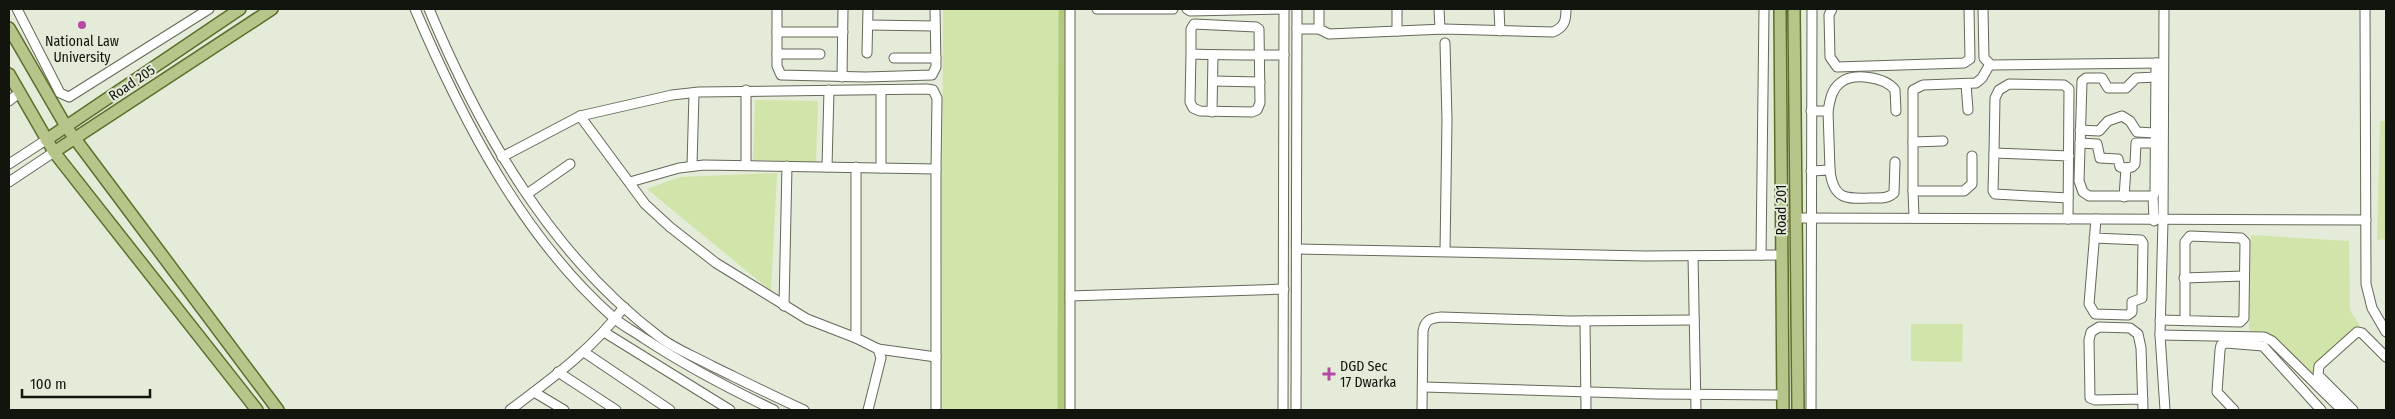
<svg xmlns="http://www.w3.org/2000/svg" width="2395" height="419" font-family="'Fira Sans Condensed',sans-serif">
<rect width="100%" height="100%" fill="#e4ebd8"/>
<g fill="#d1e4a9">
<path d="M943,9h126l-2,401h-126z"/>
<path d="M755,100l63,1 -2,61 -63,-2z"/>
<path d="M2380,121h6v118l-9,1z"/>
<path d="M777,173l-6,118 -124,-102 33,-12z"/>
<path d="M2251,235l98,6 1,69 11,18 -49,50 -39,-38 -24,-10z"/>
<path d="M1911,324h52l-1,38 -51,-1z"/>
</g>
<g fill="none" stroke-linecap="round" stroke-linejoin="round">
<path stroke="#b3ca7d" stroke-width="9" d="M1062,410l1,-401"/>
<g stroke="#646959" stroke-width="11">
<g id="minor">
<path d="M17,9l43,84 9,4 140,-88"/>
<path d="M415,9c47,110 107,228 199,309 9,8 21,14 31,21 41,27 85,50 129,71"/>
<path d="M429,9c52,124 123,248 233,330 15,11 34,18 50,27 31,15 61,30 92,44"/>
<path d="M777,9v57l4,9 85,2 66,-2 4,-8 -1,-58"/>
<path d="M1070,9v401"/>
<path d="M1097,9h76"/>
<path d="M1187,9l3,2 94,-2"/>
<path d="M1319,9v20l10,5 115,-5 109,3c12,-5 13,-12 13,-23"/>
<path d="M1397,9v22"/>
<path d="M1439,9l1,20"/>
<path d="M1499,9l1,22"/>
<path d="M1832,9l-3,6 1,42 7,10 127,-4 6,-4 -1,-50"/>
<path d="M1983,9l1,49 7,7 170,-2"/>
<path d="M2164,9l-1,212 -3,114 5,75"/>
<path d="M2365,9l1,275 6,24 14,24"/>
<path d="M868,25l67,1"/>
<path d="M1297,29h22"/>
<path d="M777,32h66"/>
<path d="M1445,43l2,77 -2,131"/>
<path d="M867,53l1,-44"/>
<path d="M777,54h43"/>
<path d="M1191,54v-25l3,-5 62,3 3,2 1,74 -3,7 -5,2 -52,-1 -7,-3 -3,-6 1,-48c31,1 62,1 93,1"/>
<path d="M894,58h42"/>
<path d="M842,77l1,-68"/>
<path d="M2156,77l-20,1 -10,10h-18l-6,-10h-16l-4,3 -3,100 4,11 6,4h64l2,-4 1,-129"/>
<path d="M1213,81l47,1"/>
<path d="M1966,84l2,26"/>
<path d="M9,101l10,-8"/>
<path d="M1811,111h17c2,-10 3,-21 12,-28 13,-11 45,-6 55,7l1,21"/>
<path d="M1828,111l2,59"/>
<path d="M1212,112l1,-57"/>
<path d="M580,116l92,-21 27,-3 228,-3 6,1 4,8 -1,71"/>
<path d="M2080,130l19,1 9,-10 14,-5 8,5 7,11 18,1"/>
<path d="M1913,142l30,-1"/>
<path d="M2080,143l17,1 3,14 18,1 2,8 6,1"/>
<path d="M1994,153l-1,38 2,3 73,4"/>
<path d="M502,157l78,-41 65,88 25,23 46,36 91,56 49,19 22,11 3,9 -13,52"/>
<path d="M9,164l37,-24"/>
<path d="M746,165v-75"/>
<path d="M692,166l2,-73"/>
<path d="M827,167l2,-77"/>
<path d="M856,167v171"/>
<path d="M881,168v-78"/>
<path d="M1811,171l19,-1c3,30 17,29 41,28 9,0 16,1 23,-5l1,-31"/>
<path d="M9,182l45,-30"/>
<path d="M630,182l49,-14 25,-3 232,4v241"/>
<path d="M1913,191v-101l10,-5 53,-2 6,-5 8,-14"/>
<path d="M527,194l43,-30"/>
<path d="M2153,196l1,25"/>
<path d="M2124,197l2,-29 6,-1 3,-3 1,-21h19"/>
<path d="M1914,217l-1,-26h51l8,-7v-28"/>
<path d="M1796,218l570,2"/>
<path d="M2068,219l1,-130 -5,-4 -55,-1 -10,6 -4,8 -1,55 75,3"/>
<path d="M2094,238l47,2 2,3 -1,55 -10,4v10l-4,3 -33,-1 -6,-10 7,-85"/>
<path d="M1297,249l348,7 137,-1"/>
<path d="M1761,255l3,-246"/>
<path d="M1693,256l3,154"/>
<path d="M2184,278l60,-2"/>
<path d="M1070,296l214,-7"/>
<path d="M784,306l3,-140"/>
<path d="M2160,320l80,2 4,-4v-5l1,-71 -4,-4 -51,-2 -5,6v79"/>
<path d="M1585,321l1,89"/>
<path d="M604,332l126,78"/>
<path d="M2160,335l104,2 8,4 70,69"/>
<path d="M878,349l58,8"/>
<path d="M584,352l86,58"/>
<path d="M558,372l58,38"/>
<path d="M1424,387l233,7 126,1"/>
<path d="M534,392l30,18"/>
<path d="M2143,399l-48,1 -5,-2 -1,-58 2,-8 8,-5 31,1 8,6 3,14 2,62"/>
<path d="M510,410c41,-31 83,-61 114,-103"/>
<path d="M1283,410l1,-401"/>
<path d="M1296,410l1,-401"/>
<path d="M1422,410l1,-79c2,-11 8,-13 18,-14l128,4 125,-1"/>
<path d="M1811,410l1,-401"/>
<path d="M2234,410l-17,-18 3,-42 1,-5 5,-2 37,3 58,64"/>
<path d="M2353,410l-35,-35 1,-9 38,-34 5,1 24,24"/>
</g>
</g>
<g stroke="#5d6e2c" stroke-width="14">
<g id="major">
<path d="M1780,9l3,401"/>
<path d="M1794,9l4,401"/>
<path d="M9,28l58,100 211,282"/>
<path d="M9,74l45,78 203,258"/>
<path d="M46,140l194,-131"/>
<path d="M54,152l218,-143"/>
</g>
</g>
<use href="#minor" stroke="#fff" stroke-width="9"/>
<use href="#major" stroke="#b6c58a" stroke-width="11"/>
</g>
<g fill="#b749a6" stroke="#e4ebd8" stroke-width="2">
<circle cx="82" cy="25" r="5"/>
<path d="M1326.5 366.5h5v5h5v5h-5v5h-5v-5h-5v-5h5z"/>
</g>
<g text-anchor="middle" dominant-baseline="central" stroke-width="4" stroke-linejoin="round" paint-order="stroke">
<g font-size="14" fill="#12140e" stroke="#e4ebd8">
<text x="82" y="41">National Law<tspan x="82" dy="16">University</tspan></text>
<text x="1340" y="366" text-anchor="start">DGD Sec<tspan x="1340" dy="16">17 Dwarka</tspan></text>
</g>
<g font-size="14" fill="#12140e" stroke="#e4ebd8">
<text transform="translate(132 83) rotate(-34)">Road 205</text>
<text transform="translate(1781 210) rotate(-90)">Road 201</text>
</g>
</g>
<rect width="2395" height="419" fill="none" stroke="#12140e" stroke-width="20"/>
<path d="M22 389v8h128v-8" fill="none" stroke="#12140e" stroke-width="2.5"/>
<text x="30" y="389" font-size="15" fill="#12140e" stroke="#e4ebd8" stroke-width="4" paint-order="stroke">100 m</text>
</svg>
